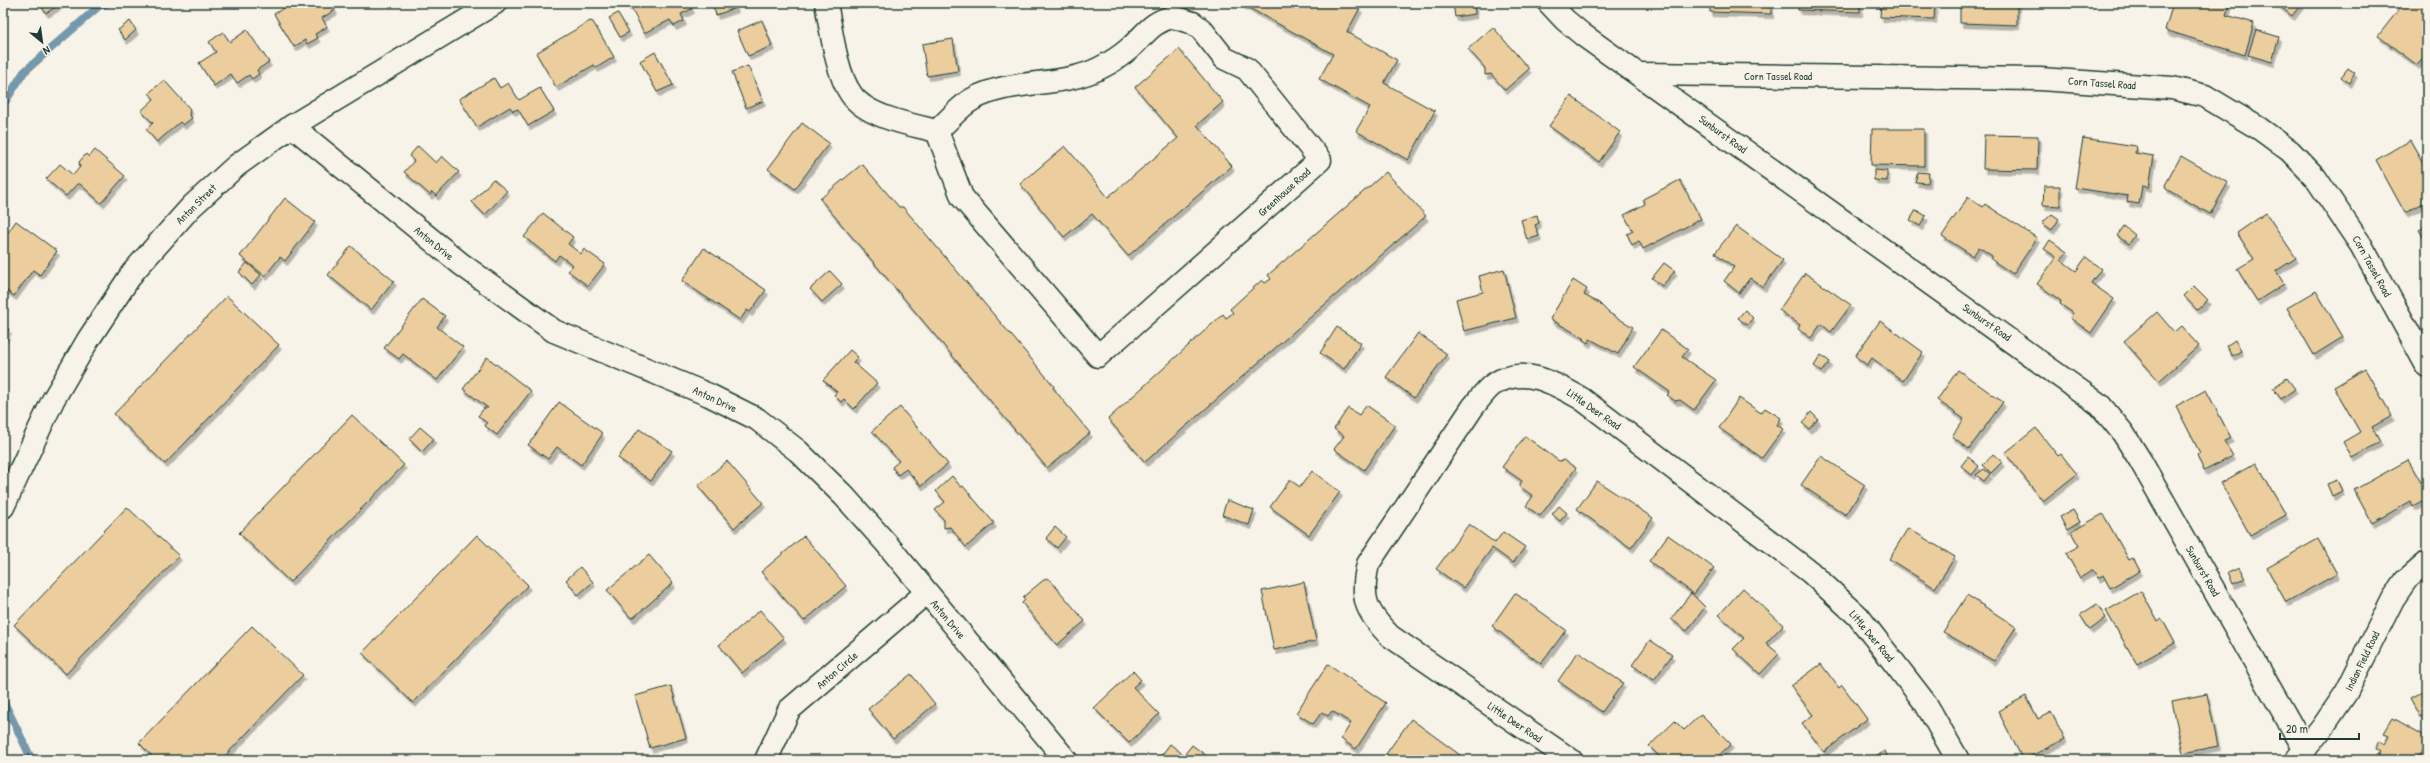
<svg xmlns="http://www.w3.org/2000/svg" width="2430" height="763" font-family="'Patrick Hand',sans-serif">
<defs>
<filter id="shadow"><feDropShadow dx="2.5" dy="4.5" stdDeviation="0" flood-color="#0004"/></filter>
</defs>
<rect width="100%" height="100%" fill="#f7f3e8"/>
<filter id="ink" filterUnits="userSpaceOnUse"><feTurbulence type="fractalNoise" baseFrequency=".025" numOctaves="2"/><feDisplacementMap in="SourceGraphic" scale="8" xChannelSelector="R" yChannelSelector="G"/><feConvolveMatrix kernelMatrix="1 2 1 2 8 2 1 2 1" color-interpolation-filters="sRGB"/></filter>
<g filter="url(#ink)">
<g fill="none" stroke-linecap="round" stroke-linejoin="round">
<g stroke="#7498aa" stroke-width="8">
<path d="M3,105l21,-33 75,-66 9,-3"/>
<path d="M3,700l29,60"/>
</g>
</g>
<g fill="#ebcd9e" stroke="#1f3d34" filter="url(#shadow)">
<path d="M39,3h23l-16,10z"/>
<path d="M292,3h39l4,7 -13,8 5,9 -12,7 3,4 -11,6 -2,-4 -11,7 -20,-33z"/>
<path d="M630,3h59l3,6 -11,5 3,7 -10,5 -4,-6 -26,13 -13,-26 -5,-2z"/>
<path d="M712,3h22l2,5 -20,7z"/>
<path d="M1240,3h111l9,5 -13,24 50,28 -13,23 51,28 -27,49 -52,-29 14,-24 -51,-28 14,-25z"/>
<path d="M1453,3h21l1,11 -20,3z"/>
<path d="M1710,3h61v11l-61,-2z"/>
<path d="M1798,3h62v9l-62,-2z"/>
<path d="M1881,3h54l-1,16 -54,-2z"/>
<path d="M1960,3h57v22l-57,-2z"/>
<path d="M2173,3h28l10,3 1,-3h18l-4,12 28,8 -9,32 -80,-25z"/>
<path d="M2276,3h26l-10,13z"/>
<path d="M2404,3h23v52l-10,10 -39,-29z"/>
<path d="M618,13l11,19 -9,5 -11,-19z"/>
<path d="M762,20l10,26 -24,10 -11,-25z"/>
<path d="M130,21l6,9 -11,10 -7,-10z"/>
<path d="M590,21l3,1 21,35 -18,11 -2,-3 -38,22 -20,-34z"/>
<path d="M1493,27l36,42 -24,21 -14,-16 -6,1v-7l-17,-19z"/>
<path d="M247,30l22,32 -12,8 2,4 -7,5 -3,-4 -12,8 -6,-9 -17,12 -15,-23 17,-11 -7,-10 14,-10 7,10z"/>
<path d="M2256,30l23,7 -7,25 -24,-7z"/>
<path d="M953,39l5,32 -31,5 -5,-32z"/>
<path d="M1179,49l44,53 -26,23 35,41 -104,90 -36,-42 -28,23 -44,-53 45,-38 43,51 70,-59 -43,-51z"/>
<path d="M655,52l18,33 -16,7 -17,-31z"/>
<path d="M748,66l15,35 -17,7 -14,-36z"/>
<path d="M2348,68l7,5 -6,10 -8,-6z"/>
<path d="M494,78l6,10 8,-5 11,17 21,-12 14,23 -26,15 -10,-17 -5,2 -3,-4 -33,20 -18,-28z"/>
<path d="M164,80l26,29 -1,6 3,3 -9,7 -3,-3 -23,20 -11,-13 7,-6 -12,-12 13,-12 -5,-6z"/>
<path d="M1571,96l49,36 -21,30 -50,-36z"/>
<path d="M802,123l27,20 -34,46 -27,-20z"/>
<path d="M1872,129h52v37l-53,-1z"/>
<path d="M1984,135l54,1 -1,34 -54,-1z"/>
<path d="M2083,138l53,8 -1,7 19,3 -5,31 -7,-1 -3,18 -12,-2 1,-6 -53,-8z"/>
<path d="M2410,140l17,30v31l-22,12 -29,-53z"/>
<path d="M418,146l18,17 6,-7 17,16 -23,24 -4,-4 -2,3 -26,-23 10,-11 -5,-5z"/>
<path d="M95,150l30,26 -24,27 -21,-19h-3l-11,12 -20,-17 14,-15 13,11 7,-8 -1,-5 7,-8 3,3z"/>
<path d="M2181,156l47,27 -18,31 -44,-25 -1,-4z"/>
<path d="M862,164l37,43h4l151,179 -1,2 37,45 -43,35 -227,-269z"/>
<path d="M1874,170l13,1v10l-13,-1z"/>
<path d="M1386,172l40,44 -281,246 -37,-43 115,-105 3,4 7,-5 -3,-4 32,-29 3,3 6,-4 -3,-4z"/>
<path d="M1918,172l11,1 -1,10 -13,-1z"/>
<path d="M493,179l14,12 -22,24 -13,-13z"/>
<path d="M1680,180l21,39 -58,30 -4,-8 -7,4 -5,-11 6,-3 -9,-16 21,-11 -2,-5z"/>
<path d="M2044,186h16v20l-17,-1z"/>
<path d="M1968,197l15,10 2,-3 52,34 -24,36 -21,-14v-4l-13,-9 -6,9 -31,-20z"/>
<path d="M285,198l30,24 -30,39 -5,-4 -15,19 -25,-20z"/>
<path d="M1916,210l10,6 -6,10 -10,-6z"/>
<path d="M543,213l30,24 -5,7 13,10 3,-5 21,15 -17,22 -20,-15 5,-6 -14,-10 -4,6 -31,-24z"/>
<path d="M2266,213l30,45 -20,13 8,13 -27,17 -20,-32 17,-10 -17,-26z"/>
<path d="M2052,214l7,5 -7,11 -10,-7z"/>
<path d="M1537,215l2,8 -4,2 4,11 -12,4 -6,-20z"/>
<path d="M16,221l41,30 -17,24 -7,-5 -19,26 -11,-8v-51l1,1z"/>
<path d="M1736,226l47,34 -20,27 -13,-9 -11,15 -15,-12 10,-14 -19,-14z"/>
<path d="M2124,226l11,9 -6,9 -12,-8z"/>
<path d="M2427,226v17l-8,-13z"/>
<path d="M2050,240l17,12 -6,8 15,11 10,-14 15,12 -10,14 23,16 -23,34 -21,-15 3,-5 -13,-9 1,-3 -24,-17 19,-27 -12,-8z"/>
<path d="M351,246l43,35 -23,29 -43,-35z"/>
<path d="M704,248l62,42 -16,22 -3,-2 -7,10 -58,-39z"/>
<path d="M247,263l14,12 -9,10 -13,-13z"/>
<path d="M1664,263l11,8 -13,15 -10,-8z"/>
<path d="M1504,269l12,49 -52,13 -8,-32 27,-7 -4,-16z"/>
<path d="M830,271l12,13 -20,18 -12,-13z"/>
<path d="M1805,273l46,32 -20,27 -10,-8 -10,14 -13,-9 2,-4 -21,-15z"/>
<path d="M1573,280l14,9 -3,6 15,8 10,10 24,14 -15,27 -28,-15 -2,4 -5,-3 1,-2 -34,-19z"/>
<path d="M2194,286l14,14 -11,10 -13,-14z"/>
<path d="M2316,291l27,46 -29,18 -27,-47z"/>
<path d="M227,296l52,49 -114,119 -51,-50z"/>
<path d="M422,299l23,17 -8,11 26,20 -26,33 -34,-26 -4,5 -15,-11z"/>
<path d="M1745,310l8,8 -6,7 -9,-7z"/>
<path d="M2157,312l17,20 7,-6 18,20 -40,35 -35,-40z"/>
<path d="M1880,321l43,31 -20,29 -31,-23 -5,7 -12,-9z"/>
<path d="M3,326l6,3 -6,12z"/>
<path d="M1337,327l24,16 -17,26 -24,-16z"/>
<path d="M1661,330l27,19 -6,8 34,23 -22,30 -14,-10 -5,1 -8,-6 3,-3 -36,-25z"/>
<path d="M1418,333l29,21 -33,44 -28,-21z"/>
<path d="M2235,340l6,11 -9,5 -6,-10z"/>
<path d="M850,350l8,7 -5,5 24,21 -23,26 -10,-10 -3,3 -7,-7 3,-3 -14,-12z"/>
<path d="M1821,355l9,7 -8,10 -8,-6z"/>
<path d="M487,357l44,34 -34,44 -12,-9 2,-3 -9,-7 6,-8h4l-25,-19z"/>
<path d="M2365,369l27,47 -20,11 8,15 -28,16 -9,-16 17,-10 -26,-45z"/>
<path d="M1958,370l45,32 -34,47 -17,-13 12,-17 -27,-19z"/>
<path d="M2287,378l8,11 -14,10 -8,-11z"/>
<path d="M2206,390l25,48 -7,3 9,15 -29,15 -7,-16 3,-2 -24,-47z"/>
<path d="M1739,398l22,15 4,-5 16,10 -4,7 6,4 -21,29 -43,-30z"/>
<path d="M559,402l42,30 1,3 -21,30 -24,-18 -9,12 -20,-14z"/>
<path d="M1366,405l29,20 -31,45 -30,-21 10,-13 -10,-7 14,-21 11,7z"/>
<path d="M900,407l48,57 -27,22 -15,-17 -8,6 -6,-8 7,-6 -27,-30z"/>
<path d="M1811,412l7,7 -9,10 -7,-6z"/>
<path d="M352,415l52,50 -114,117 -51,-49z"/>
<path d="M420,427l14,12 -12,13 -13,-13z"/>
<path d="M2036,428l22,28 3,-2 16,20 -34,27 -38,-48z"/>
<path d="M639,429l33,22 -21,30 -33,-23z"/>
<path d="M1525,436l34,25 5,-1 12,8 -36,48 -14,-10 7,-10 -14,-10 3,-5 -20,-14z"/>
<path d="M1993,454l9,8 -11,11 -8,-8z"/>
<path d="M1821,456l44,29 -19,30 -45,-30z"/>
<path d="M1968,457l11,9 -7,9 -11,-9z"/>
<path d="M2408,460l19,33v5l-14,8 -2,-5 -39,22 -18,-33z"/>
<path d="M727,461l36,42 -29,25 -36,-42z"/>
<path d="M2256,463l30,52 -36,20 -29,-52z"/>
<path d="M1984,469l6,5 -6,7 -8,-6z"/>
<path d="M1312,471l28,21 -31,43 -39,-28 20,-27 10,7z"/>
<path d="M952,476l9,11 2,-1 31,37 -28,24 -16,-20 -6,1v-8l-9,-10 10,-8 -9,-11z"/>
<path d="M2337,480l5,11 -10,5 -5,-12z"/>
<path d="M1597,481l56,37 -22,30 -54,-39z"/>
<path d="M1227,500l27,10 -5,15 -27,-10z"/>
<path d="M1559,506l8,7 -7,8 -8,-7z"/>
<path d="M127,507l52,49 -113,118 -52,-49z"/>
<path d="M2073,510l7,12 -13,8 -7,-13z"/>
<path d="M2103,514l26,46 4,-2 7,13 -30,17 -7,-13 -5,3 -5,-8 -13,8 -14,-25 13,-7 -8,-14z"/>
<path d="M1469,524l26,19 8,-11 22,15 -12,16 -21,-15 -29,40 -27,-19z"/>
<path d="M1055,527l11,10 -9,11 -11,-10z"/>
<path d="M1908,528l47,29 -20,31 -46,-29z"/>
<path d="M477,535l51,50 -115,118 -51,-50z"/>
<path d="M1668,535l46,33 -20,26 -45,-33z"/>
<path d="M804,536l42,50 -42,35 -43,-49z"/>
<path d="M2318,539l19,35 -51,28 -19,-34z"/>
<path d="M649,555l24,28 -40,35 -3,-1 -23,-27z"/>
<path d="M580,567l13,15 -15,13 -12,-15z"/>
<path d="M2239,567l6,12 -12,5 -5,-12z"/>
<path d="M1046,578l4,2 35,41 -28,24 -35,-42 3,-3 -2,-3z"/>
<path d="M1304,582l12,59 -42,9 -12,-59z"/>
<path d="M1743,588l40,37 -17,18 13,11 -19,20 -27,-25 11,-11 -25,-23z"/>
<path d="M2141,591l17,31 4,-3 13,24 -38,21 -31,-53z"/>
<path d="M1515,593l51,37 -25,34 -49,-38z"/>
<path d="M1691,593l14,14 -18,24 -16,-12z"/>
<path d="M1967,595l49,32 -22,34 -51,-29z"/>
<path d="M2097,604l9,14 -16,12 -10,-15z"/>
<path d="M760,610l24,28 -42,35 -23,-28z"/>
<path d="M252,626l51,49 -82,85h-65l-17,-17z"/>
<path d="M1650,640l22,15 -18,25 -22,-15z"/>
<path d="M1578,652l45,31 -21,29 -44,-31z"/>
<path d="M1328,664l58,39 -30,46 -15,-10 10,-16 -19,-12 -4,5 -6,-4 -9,12 -17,-11z"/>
<path d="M1821,664l18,24 3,-3 25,34 -43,33 -22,-29 11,-8 -22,-29z"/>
<path d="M1133,671l8,9 -8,7 26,27 -30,29 -35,-35z"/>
<path d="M911,674l24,30 -42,35 -25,-30z"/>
<path d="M671,686l15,52 -36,10 -15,-52z"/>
<path d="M2425,691l2,22 -7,4 -10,-18z"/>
<path d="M2207,694l11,52 -35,7 -11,-52z"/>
<path d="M2026,696l12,23 13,-7 14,27 -42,21 -25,-49z"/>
<path d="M1701,714l30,30 -17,16h-51l-14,-14 26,-25 9,9z"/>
<path d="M2393,718l34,19v4l-10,19h-42l5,-8 -5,-3 4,-8 5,3 5,-9 -5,-2z"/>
<path d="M1411,719l49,36 -4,5h-62l-8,-6z"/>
<path d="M1170,744l14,11 8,-10 20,15h-54z"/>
<path d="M1885,751l4,9h-22z"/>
</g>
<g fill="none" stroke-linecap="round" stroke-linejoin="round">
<g stroke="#1f3d34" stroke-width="25">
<g id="minor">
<path d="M826,3c5,25 10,70 25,91 15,23 61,31 86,37"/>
<path d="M1549,3l16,17 18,15 517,370 23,28 17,27 165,290"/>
<path d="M1173,17l20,6 9,7 22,28 23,11 73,91 -222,196 -136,-159 -25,-66c11,-10 23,-25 36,-32 38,-21 88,-11 127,-31 10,-5 21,-12 30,-20 15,-13 22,-27 43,-31z"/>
<path d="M1640,74l400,5 132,9 33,8 55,33 30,22 25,26 46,68 66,121"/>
<path d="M292,126l169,138 93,67 155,64 48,24 41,32 46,45 42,47 180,217"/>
<path d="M2297,759l25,-31 24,-35 47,-94 13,-19 21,-18"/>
<path d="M766,760l23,-50 137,-117"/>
<path d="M1571,760l-181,-124c-24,-24 -30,-38 -22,-72l105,-157c6,-7 13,-18 21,-23 30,-19 60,-1 88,15l228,173 48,44 68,88 32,56"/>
</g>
</g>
<g stroke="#1f3d34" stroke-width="25">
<path id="tertiary" d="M3,507l50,-107 35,-60 45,-68 58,-65 45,-41 56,-40 203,-123"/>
</g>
<use href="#minor" stroke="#f7f3e8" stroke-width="22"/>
<use href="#tertiary" stroke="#f7f3e8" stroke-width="22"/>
</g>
</g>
<g text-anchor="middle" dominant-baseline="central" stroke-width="4" stroke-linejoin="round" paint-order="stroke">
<g font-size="11" fill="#1f3d34" stroke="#f7f3e8">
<text x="1778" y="76">Corn Tassel Road</text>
<text transform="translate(2102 83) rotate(4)">Corn Tassel Road</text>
<text transform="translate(1723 134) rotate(36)">Sunburst Road</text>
<text transform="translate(1284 192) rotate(-42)">Greenhouse Road</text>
<text transform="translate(196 204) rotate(-45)">Anton Street</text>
<text transform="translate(434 243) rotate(39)">Anton Drive</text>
<text transform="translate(2372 266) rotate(61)">Corn Tassel Road</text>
<text transform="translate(1987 322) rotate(35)">Sunburst Road</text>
<text transform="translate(715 399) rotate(25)">Anton Drive</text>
<text transform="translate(1594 409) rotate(35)">Little Deer Road</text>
<text transform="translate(2203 571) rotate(60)">Sunburst Road</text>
<text transform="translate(948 619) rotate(50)">Anton Drive</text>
<text transform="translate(1872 636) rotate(50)">Little Deer Road</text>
<text transform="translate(2362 661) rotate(-64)">Indian Field Road</text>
<text transform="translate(837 670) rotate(-41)">Anton Circle</text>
<text transform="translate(1515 722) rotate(34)">Little Deer Road</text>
</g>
</g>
<rect width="2430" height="763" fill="none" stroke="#f7f3e8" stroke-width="16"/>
<rect x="8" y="8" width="2414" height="747" fill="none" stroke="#1f3d34" stroke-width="1.5" filter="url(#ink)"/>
<g transform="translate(42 42) rotate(151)" stroke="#f7f3e8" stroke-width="3" paint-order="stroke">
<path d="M0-3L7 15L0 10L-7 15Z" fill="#1f3d34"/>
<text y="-6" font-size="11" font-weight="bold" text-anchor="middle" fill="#1f3d34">N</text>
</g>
<path d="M2280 733v6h79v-6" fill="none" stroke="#1f3d34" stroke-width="2"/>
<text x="2286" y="733" font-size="12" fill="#1f3d34" stroke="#f7f3e8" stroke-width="3" paint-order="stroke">20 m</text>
</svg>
